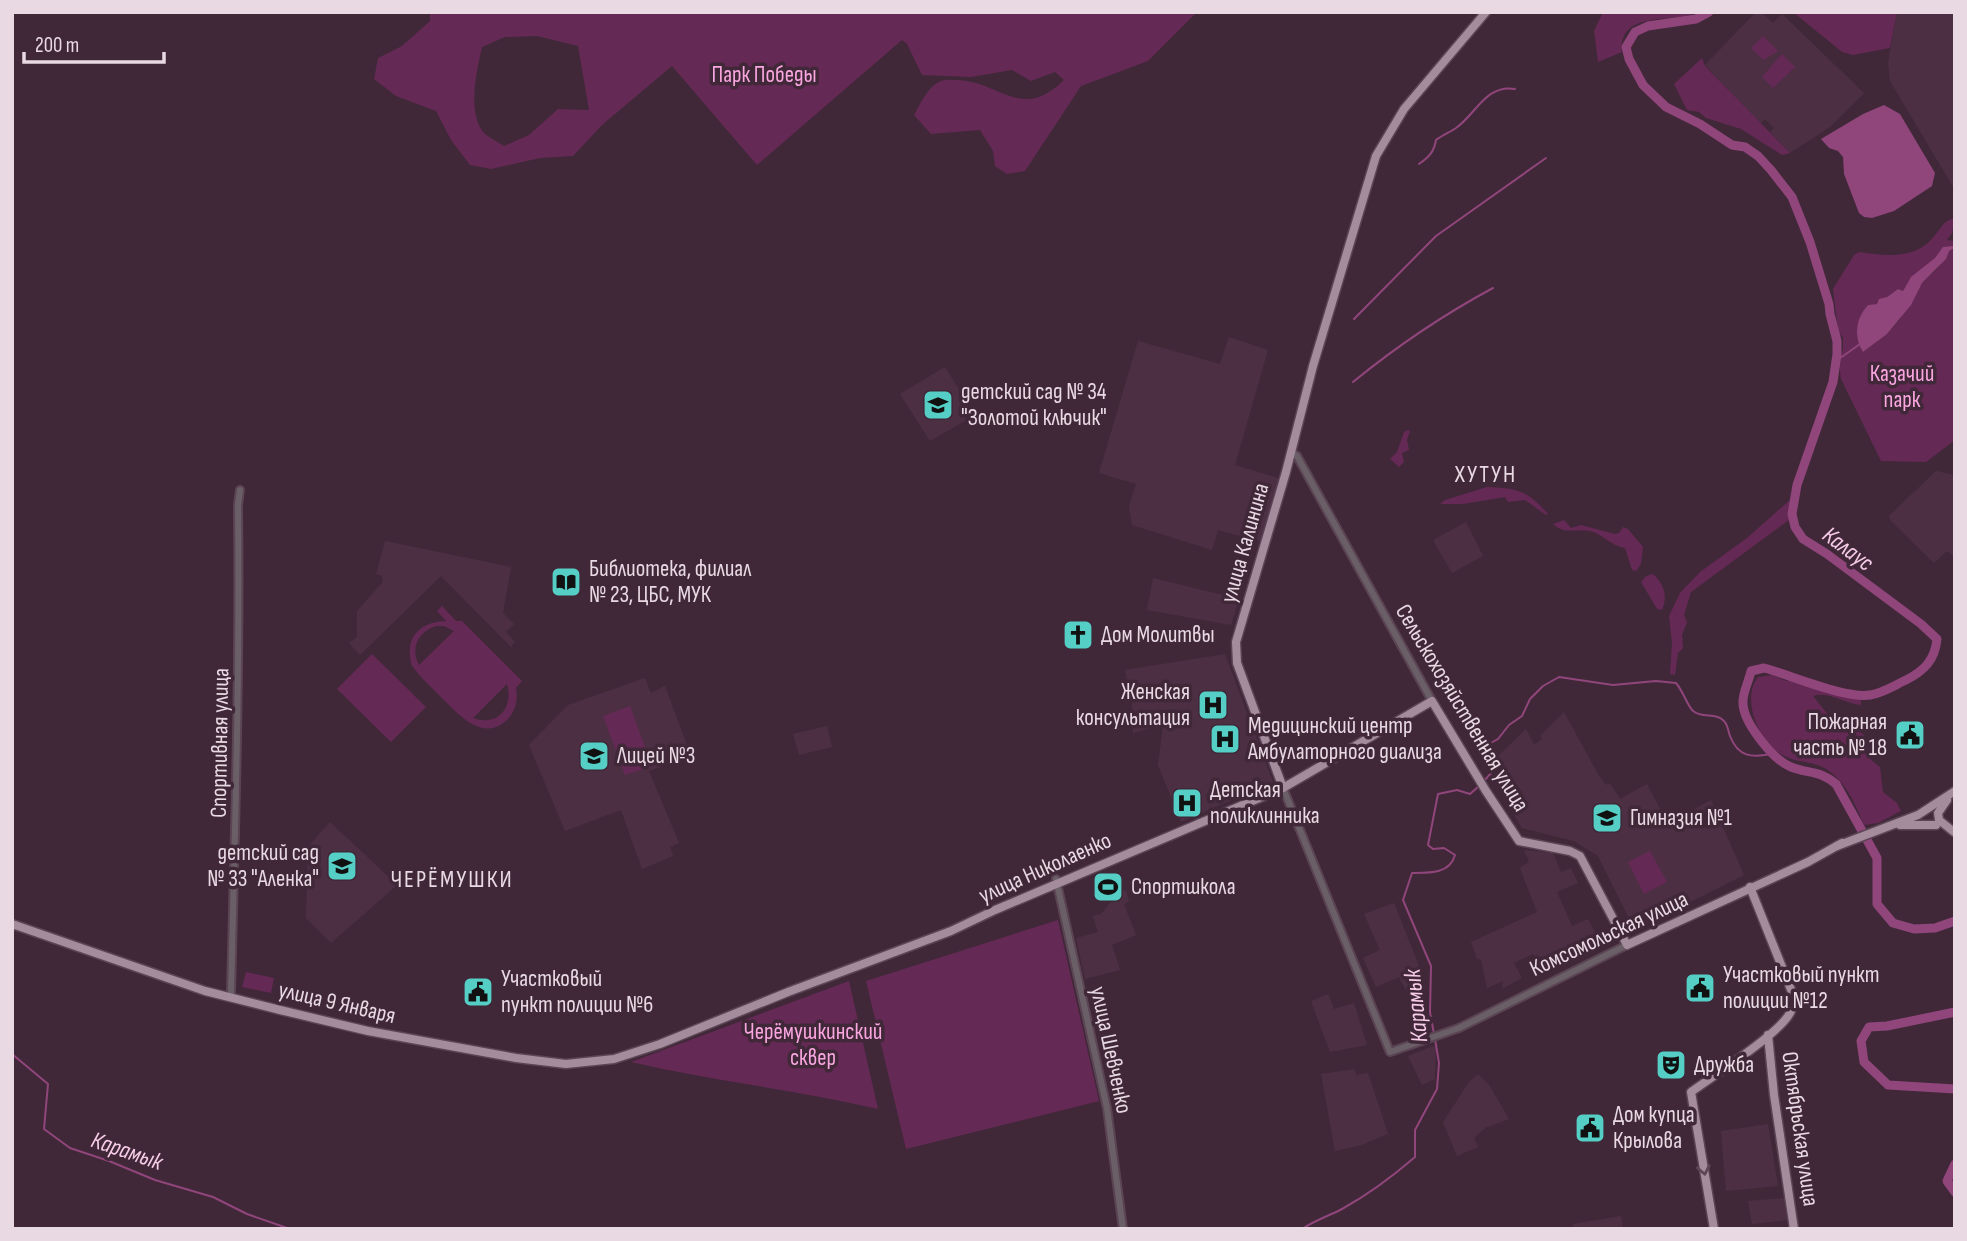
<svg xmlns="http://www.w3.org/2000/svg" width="1967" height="1241" font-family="'Sofia Sans Condensed',sans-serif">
<rect width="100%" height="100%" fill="#402839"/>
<g fill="#4d2f44">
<path d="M1756,12h5l12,11 9,-9 82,79 -34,34 -40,26 -20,-21 4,-4 -9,-9 -5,5 -55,-59z"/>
<path d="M1897,12h58v178l-65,-109 -2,-18z"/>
<path d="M1229,337l39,13 -33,115 46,14 -17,51 2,3 -3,9 -45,-12 -6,20 -80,-25 -3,-19 7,-22 -37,-11 39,-132 82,23z"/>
<path d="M945,367l30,48 -45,26 -30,-47z"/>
<path d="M1936,471l19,4v83l-8,-7 -13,12 -43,-42 -2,-5z"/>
<path d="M1466,522l17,34 -31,17 -19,-33z"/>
<path d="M385,541l126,26 -8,46 11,11 -8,8 9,10 -4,5 -70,-71 -81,79 -11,-12 8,-6v-26l26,-29 -1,-6 -6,-2z"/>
<path d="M1153,578l86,21 -8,26 -84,-15z"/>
<path d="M1225,654l48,128 -92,40 -23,-57 5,-40 -30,8 -1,-31 -7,-32z"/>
<path d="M645,678l6,15 14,-7 26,70 -42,15 30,72 -9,4 3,9 -31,13 -21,-59 -56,21 -36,-86 39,-40z"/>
<path d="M1564,712l35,64 7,9 4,-2 10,16 27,-15 21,40 43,-24 33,75 -109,55 -37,-74 -24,-15 -52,-13 -26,-44 4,-7 -1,-22 27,-26 8,16 8,-6 -2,-3z"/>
<path d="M827,726l5,21 -33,8 -6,-21z"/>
<path d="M330,822l67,63 -66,58 -25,-25 2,-71z"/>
<path d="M1524,850l29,3 8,19 10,-4 7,15 -21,9 15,34 16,-7 10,19 -11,5 4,8 -38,19 -12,-1 -8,-15 -19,9 8,15 -20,11 1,-8 -16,7 -6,-29h-4l-6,-17 66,-30 -17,-44 9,-6z"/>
<path d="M1126,890l3,11 -5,3 12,31 -24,10 8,25 -35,9 -9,-41 22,-6 -5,-16 8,-2 13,-16 -1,-4z"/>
<path d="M1394,903l31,78 -18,11 -8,-15 -23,10 -13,-29 17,-8 -16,-36z"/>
<path d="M1328,994l6,15 20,-6 13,42 -37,7 -19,-51z"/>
<path d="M1436,1045l-1,34 -13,6 -14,-29z"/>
<path d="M1355,1069l1,6 12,-2 20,61 -27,11 -26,6 -14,-77z"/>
<path d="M1478,1074l11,11 20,34 -24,9 -11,10 4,9 -21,9 -14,-34 26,-40z"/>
<path d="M1768,1124l10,62 -52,5 -5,-60z"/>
<path d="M1784,1198l3,22 -35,4 -4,-23z"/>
<path d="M1621,1216l2,13h-50v-5z"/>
</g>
<g fill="#652955" fill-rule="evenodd">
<path d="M430,12h767l-49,49 -67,25 -56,85 -18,3 -12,-8 -2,-15 -13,-21 -49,4 -17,-19c7,-12 14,-29 27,-34 4,-2 11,-1 16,-1 45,2 64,42 107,0l-9,-8 -24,9 -19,-11 -41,7 -49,-2 -15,-31 -5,-4 -145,125 -85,-99 -70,59 -29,31 -33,2 -49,11 -21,-4 -19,-25 -15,-29 -40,-15 -22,-17 4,-21 24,-12 28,-25zM537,36l41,10 11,64 -31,-1 -29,26 -25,11c-6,-4 -14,-8 -19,-12 -19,-20 -8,-64 -3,-87l23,-10z"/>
<path d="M1603,12h95c-22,12 -80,-3 -76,40l-24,10 -4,-31z"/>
<path d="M1793,12h104l-7,36 -37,7 -11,-3z"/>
<path d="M1763,36l15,15 -15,9 -12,-12z"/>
<path d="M1782,54l13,13 -22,21 -11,-11z"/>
<path d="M1702,58l3,8 85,87 -8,2 -41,-26 -35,-11 -7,-6 -12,-2 -13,-26z"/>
<path d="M1955,218l-3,15 -5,7 8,1v199l-29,22 -45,-1 -40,-82 -2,-15 4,-16v-10l-5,-7 -5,-42 21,-34 5,-3c26,4 58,8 76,-17 7,-8 9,-15 20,-17zM1952,246l-14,22 -16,15 -22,36 -13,15 -24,18c-10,-15 -6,-34 5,-47l9,-1 21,-15 5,2 8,-13z"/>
<path d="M1408,430l2,1 -3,9 2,10 -7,3 2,9 -5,5 -9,-8 7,-7 7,-20z"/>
<path d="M1487,487c30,1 41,4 61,27l-2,1 -21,-15 -17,2 -3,-5 -42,7h-23l5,-4z"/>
<path d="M1790,500l-1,20 -98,72 -7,23 3,7 -5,13 1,13 -5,5 -3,22 -5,-1 2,-31 -3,-27 11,-23 20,-21 47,-34z"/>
<path d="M1564,520l7,8 10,-3 34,9 4,-1 4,-6 5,2 15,18 -2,17 -5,7 -4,-1 -7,-22c-14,-2 -22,-14 -35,-17 -13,-3 -26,4 -37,-7z"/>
<path d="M1653,574c11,10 15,22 9,36l-5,-1 -16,-27 5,-6z"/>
<path d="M442,606l14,15h6l60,60 -6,7c2,11 0,22 -8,31 -24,24 -48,-3 -65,-20 -11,-11 -22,-21 -31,-33 -8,-27 6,-44 34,-45l-9,-10zM436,626h8l10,5 -35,34c-9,-17 -1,-33 17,-39zM507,684c7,24 -10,43 -34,34z"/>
<path d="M372,654l54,53 -35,35 -54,-53z"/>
<path d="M1772,675l14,6 6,-1 69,20v5c-16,-1 -32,-14 -48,-9l16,20 16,4 19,15 7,25 9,7 3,25 14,11 4,8 -23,12 -14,2c-8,-19 -17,-41 -35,-54 -14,-11 -34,-7 -50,-18 -21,-14 -38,-54 -21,-76z"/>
<path d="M630,706l22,60 -27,9 -22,-59z"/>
<path d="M1650,851l17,31 -23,12 -16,-32z"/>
<path d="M1058,920l41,181 -193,48 -40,-168z"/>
<path d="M246,972l28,6 -3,15 -29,-6z"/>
<path d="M849,981l29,128c-82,-19 -165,-28 -247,-47z"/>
</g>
<g fill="#90457b">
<path d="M1884,105l16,9 35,59 -3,13 -38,25 -22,7 -8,-1 -5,-4 -15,-39 -1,-17 -5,-6 -9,-3 -8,-9 42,-25z"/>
<path d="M1952,246l2,2 -5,3 -3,8 -24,24 -11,22 -24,29 -24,18c-10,-15 -7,-34 5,-47l9,-1 2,-5 8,-2 11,-8 5,2 8,-14 24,-19 8,-11z"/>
</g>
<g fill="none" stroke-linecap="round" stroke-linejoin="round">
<g stroke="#90457b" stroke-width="2">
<path d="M1419,164c10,-7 15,-12 17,-24 7,-5 14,-8 20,-12 20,-14 30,-44 59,-39"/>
<path d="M1354,319l82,-83 110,-78"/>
<path d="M1836,361l24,-17"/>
<path d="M1353,382c44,-36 90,-67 140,-94"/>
<path d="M1483,782l11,-12 -5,-26 9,-5 11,-14 13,-9 8,-17 13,-13 16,-9 54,8 43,-4 20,2c7,8 11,22 17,28 10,8 23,1 31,10 4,4 4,10 6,15 8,21 22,22 41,18"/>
<path d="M1434,1034l-4,-22 1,-46 -28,-66 9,-27c17,0 38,1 43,-18l-11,-7 -11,1 -5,-4 10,-51 19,-4 13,4 9,-8"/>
<path d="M12,1054l36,30 -4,45 26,19 39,13 46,19 58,17 34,17 43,15"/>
<path d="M1302,1229c13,-9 27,-13 40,-20 27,-15 50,-32 73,-52v-27l22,-41 2,-26 -4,-24"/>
</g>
<g stroke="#90457b" stroke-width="9">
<path d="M1709,12l-13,7 -48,7 -13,6 -9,15 3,12 14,26 23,22 34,17 32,21 13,2 13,9 13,14 21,27 18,45 19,62 1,10 7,27v13l-4,28 -36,103 -5,29 3,13 8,12 24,15 94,70 16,15c-2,21 -13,32 -31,41 -11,5 -23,13 -36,15 -25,4 -79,-20 -106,-27l-13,3c-2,10 -9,23 -8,32 0,19 30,57 48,64 17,7 29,3 45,17l41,74v46l16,19 21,6 21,-1 20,-7"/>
<path d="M1955,1012l-68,14 -18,1 -8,14 3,21 24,23 67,4"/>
<path d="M1955,1164l-8,17 8,11"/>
</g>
<g stroke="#5b4454" stroke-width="10">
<g id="minor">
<path d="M1291,452l6,4 135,245"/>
<path d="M1283,788l107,264 69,-24 168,-83"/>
<path d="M1056,879l51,229 16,121"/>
<path d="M229,997l2,-4c4,-163 9,-325 7,-488l2,-15"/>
</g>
</g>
<g stroke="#5b4454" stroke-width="11">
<g id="major">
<path d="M1283,788l-46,-125 -1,-21 50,-170 27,-106 63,-210 28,-47 82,-97"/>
<path d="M1947,800l-9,13 1,7 15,12"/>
<path d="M1900,825h36"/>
<path d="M1837,846l81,-31 37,-24"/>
<path d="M12,924l193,67 75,19 88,21 148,27 50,6 48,-5 46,-15 128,-52 163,-61 44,-21 288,-122 149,-87 54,90 33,50 51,10 10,5 47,89 181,-83 34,-19"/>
<path d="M1768,1035l6,60 20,134"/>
<path d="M1714,1229l-23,-137c22,-16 88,-58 99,-79 3,-5 3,-11 4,-16l-44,-110"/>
</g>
</g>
<use href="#minor" stroke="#6b5f67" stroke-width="6"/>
<use href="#major" stroke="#a48c9c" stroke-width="8"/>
</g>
<defs><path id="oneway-chevron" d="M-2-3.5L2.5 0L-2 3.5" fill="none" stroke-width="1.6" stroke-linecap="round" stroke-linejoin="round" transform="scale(1.75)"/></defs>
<use stroke="#5e4657" href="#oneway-chevron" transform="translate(1704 1170) rotate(79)"/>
<defs>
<g id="school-square" transform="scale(1.575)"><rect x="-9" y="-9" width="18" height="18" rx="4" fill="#55cec5" stroke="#402839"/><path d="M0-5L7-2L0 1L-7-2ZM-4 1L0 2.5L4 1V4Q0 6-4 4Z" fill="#111"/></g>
<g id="library-square" transform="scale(1.575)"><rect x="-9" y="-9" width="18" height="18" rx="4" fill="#55cec5" stroke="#402839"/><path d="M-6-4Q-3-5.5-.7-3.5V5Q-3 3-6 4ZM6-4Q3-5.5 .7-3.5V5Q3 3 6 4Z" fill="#111"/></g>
<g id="church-square" transform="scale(1.575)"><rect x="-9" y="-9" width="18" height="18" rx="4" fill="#55cec5" stroke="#402839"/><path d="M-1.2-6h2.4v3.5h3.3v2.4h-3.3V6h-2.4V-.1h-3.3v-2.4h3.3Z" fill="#111"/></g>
<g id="hospital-square" transform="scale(1.575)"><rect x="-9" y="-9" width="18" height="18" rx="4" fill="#55cec5" stroke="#402839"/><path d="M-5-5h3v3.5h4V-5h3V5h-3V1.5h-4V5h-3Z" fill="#111"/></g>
<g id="civic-square" transform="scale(1.575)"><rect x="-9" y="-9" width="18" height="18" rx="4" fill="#55cec5" stroke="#402839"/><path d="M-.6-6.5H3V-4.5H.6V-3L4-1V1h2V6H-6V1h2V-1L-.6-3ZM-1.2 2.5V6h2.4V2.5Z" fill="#111"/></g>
<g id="stadium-square" transform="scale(1.575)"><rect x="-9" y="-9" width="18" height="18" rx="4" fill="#55cec5" stroke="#402839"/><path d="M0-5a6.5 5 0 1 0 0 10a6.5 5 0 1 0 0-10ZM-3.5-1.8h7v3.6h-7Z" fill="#111"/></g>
<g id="theatre-square" transform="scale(1.575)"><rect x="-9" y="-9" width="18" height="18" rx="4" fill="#55cec5" stroke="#402839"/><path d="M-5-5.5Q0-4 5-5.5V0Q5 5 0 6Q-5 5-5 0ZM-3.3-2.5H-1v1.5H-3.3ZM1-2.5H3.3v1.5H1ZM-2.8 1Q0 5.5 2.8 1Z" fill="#111"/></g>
</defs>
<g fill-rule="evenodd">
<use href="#school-square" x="938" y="405"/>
<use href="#library-square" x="566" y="582"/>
<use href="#church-square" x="1078" y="635"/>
<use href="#hospital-square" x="1213" y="705"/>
<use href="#civic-square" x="1910" y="735"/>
<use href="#hospital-square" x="1225" y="739"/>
<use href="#school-square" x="594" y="756"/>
<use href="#hospital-square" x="1187" y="803"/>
<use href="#school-square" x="1607" y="818"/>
<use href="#school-square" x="342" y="866"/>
<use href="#stadium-square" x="1108" y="887"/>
<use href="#civic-square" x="1700" y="988"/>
<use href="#civic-square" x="478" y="992"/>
<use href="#theatre-square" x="1671" y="1065"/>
<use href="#civic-square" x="1590" y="1128"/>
</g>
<g text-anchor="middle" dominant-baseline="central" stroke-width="7" stroke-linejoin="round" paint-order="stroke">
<g font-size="23" fill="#faa6e0" stroke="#402839">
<text x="764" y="75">Парк Победы</text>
<text x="1902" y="374">Казачий<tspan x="1902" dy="26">парк</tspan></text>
<text x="813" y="1032">Черёмушкинский<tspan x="813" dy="26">сквер</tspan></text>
</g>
<g font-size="23" fill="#e8d9e3" stroke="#402839" text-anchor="start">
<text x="961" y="392">детский сад № 34<tspan x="961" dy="26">"Золотой ключик"</tspan></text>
<text x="589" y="569">Библиотека, филиал<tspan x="589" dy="26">№ 23, ЦБС, МУК</tspan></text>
<text x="1101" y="635">Дом Молитвы</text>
<text x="1190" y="692" text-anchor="end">Женская<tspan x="1190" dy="26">консультация</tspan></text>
<text x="1887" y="722" text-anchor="end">Пожарная<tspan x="1887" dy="26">часть № 18</tspan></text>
<text x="1248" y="726">Медицинский центр<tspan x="1248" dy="26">Амбулаторного диализа</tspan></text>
<text x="617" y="756">Лицей №3</text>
<text x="1210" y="790">Детская<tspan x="1210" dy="26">поликлинника</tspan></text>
<text x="1630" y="818">Гимназия №1</text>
<text x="319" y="853" text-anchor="end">детский сад<tspan x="319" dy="26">№ 33 "Аленка"</tspan></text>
<text x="1131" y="887">Спортшкола</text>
<text x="1723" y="975">Участковый пункт<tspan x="1723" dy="26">полиции №12</tspan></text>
<text x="501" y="979">Участковый<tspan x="501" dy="26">пункт полиции №6</tspan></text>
<text x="1694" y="1065">Дружба</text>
<text x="1613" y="1115">Дом купца<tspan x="1613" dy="26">Крылова</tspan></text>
</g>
<g font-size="23" fill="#e8d9e3" stroke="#402839">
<text transform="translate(1245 543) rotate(-74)">улица Калинина</text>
<text transform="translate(1462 708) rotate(59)">Сельскохозяйственная улица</text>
<text transform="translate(220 743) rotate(-89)">Спортивная улица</text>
<text transform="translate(1045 868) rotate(-24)">улица Николаенко</text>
<text transform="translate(1609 934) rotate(-25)">Комсомольская улица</text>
<text transform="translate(337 1003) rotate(13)">улица 9 Января</text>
<text transform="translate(1111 1050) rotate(78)">улица Шевченко</text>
<text transform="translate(1800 1129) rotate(82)">Октябрьская улица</text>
</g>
<g font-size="24" letter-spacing="2" fill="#e8d9e3" stroke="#402839">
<text x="1486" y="474">ХУТУН</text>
<text x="452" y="879">ЧЕРЁМУШКИ</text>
</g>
<g font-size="24" font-style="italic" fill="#f7cce8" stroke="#402839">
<text transform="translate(1848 549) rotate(37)">Калаус</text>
<text transform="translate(1416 1006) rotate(-96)">Карамык</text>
<text transform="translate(127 1151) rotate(19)">Карамык</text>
</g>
</g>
<rect width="1967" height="1241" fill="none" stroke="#e8d9e3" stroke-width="28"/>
<path d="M24 52v10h140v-10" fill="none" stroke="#e8d9e3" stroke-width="3.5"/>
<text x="35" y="52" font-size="21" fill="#e8d9e3" stroke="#402839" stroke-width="5" paint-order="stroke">200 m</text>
</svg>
